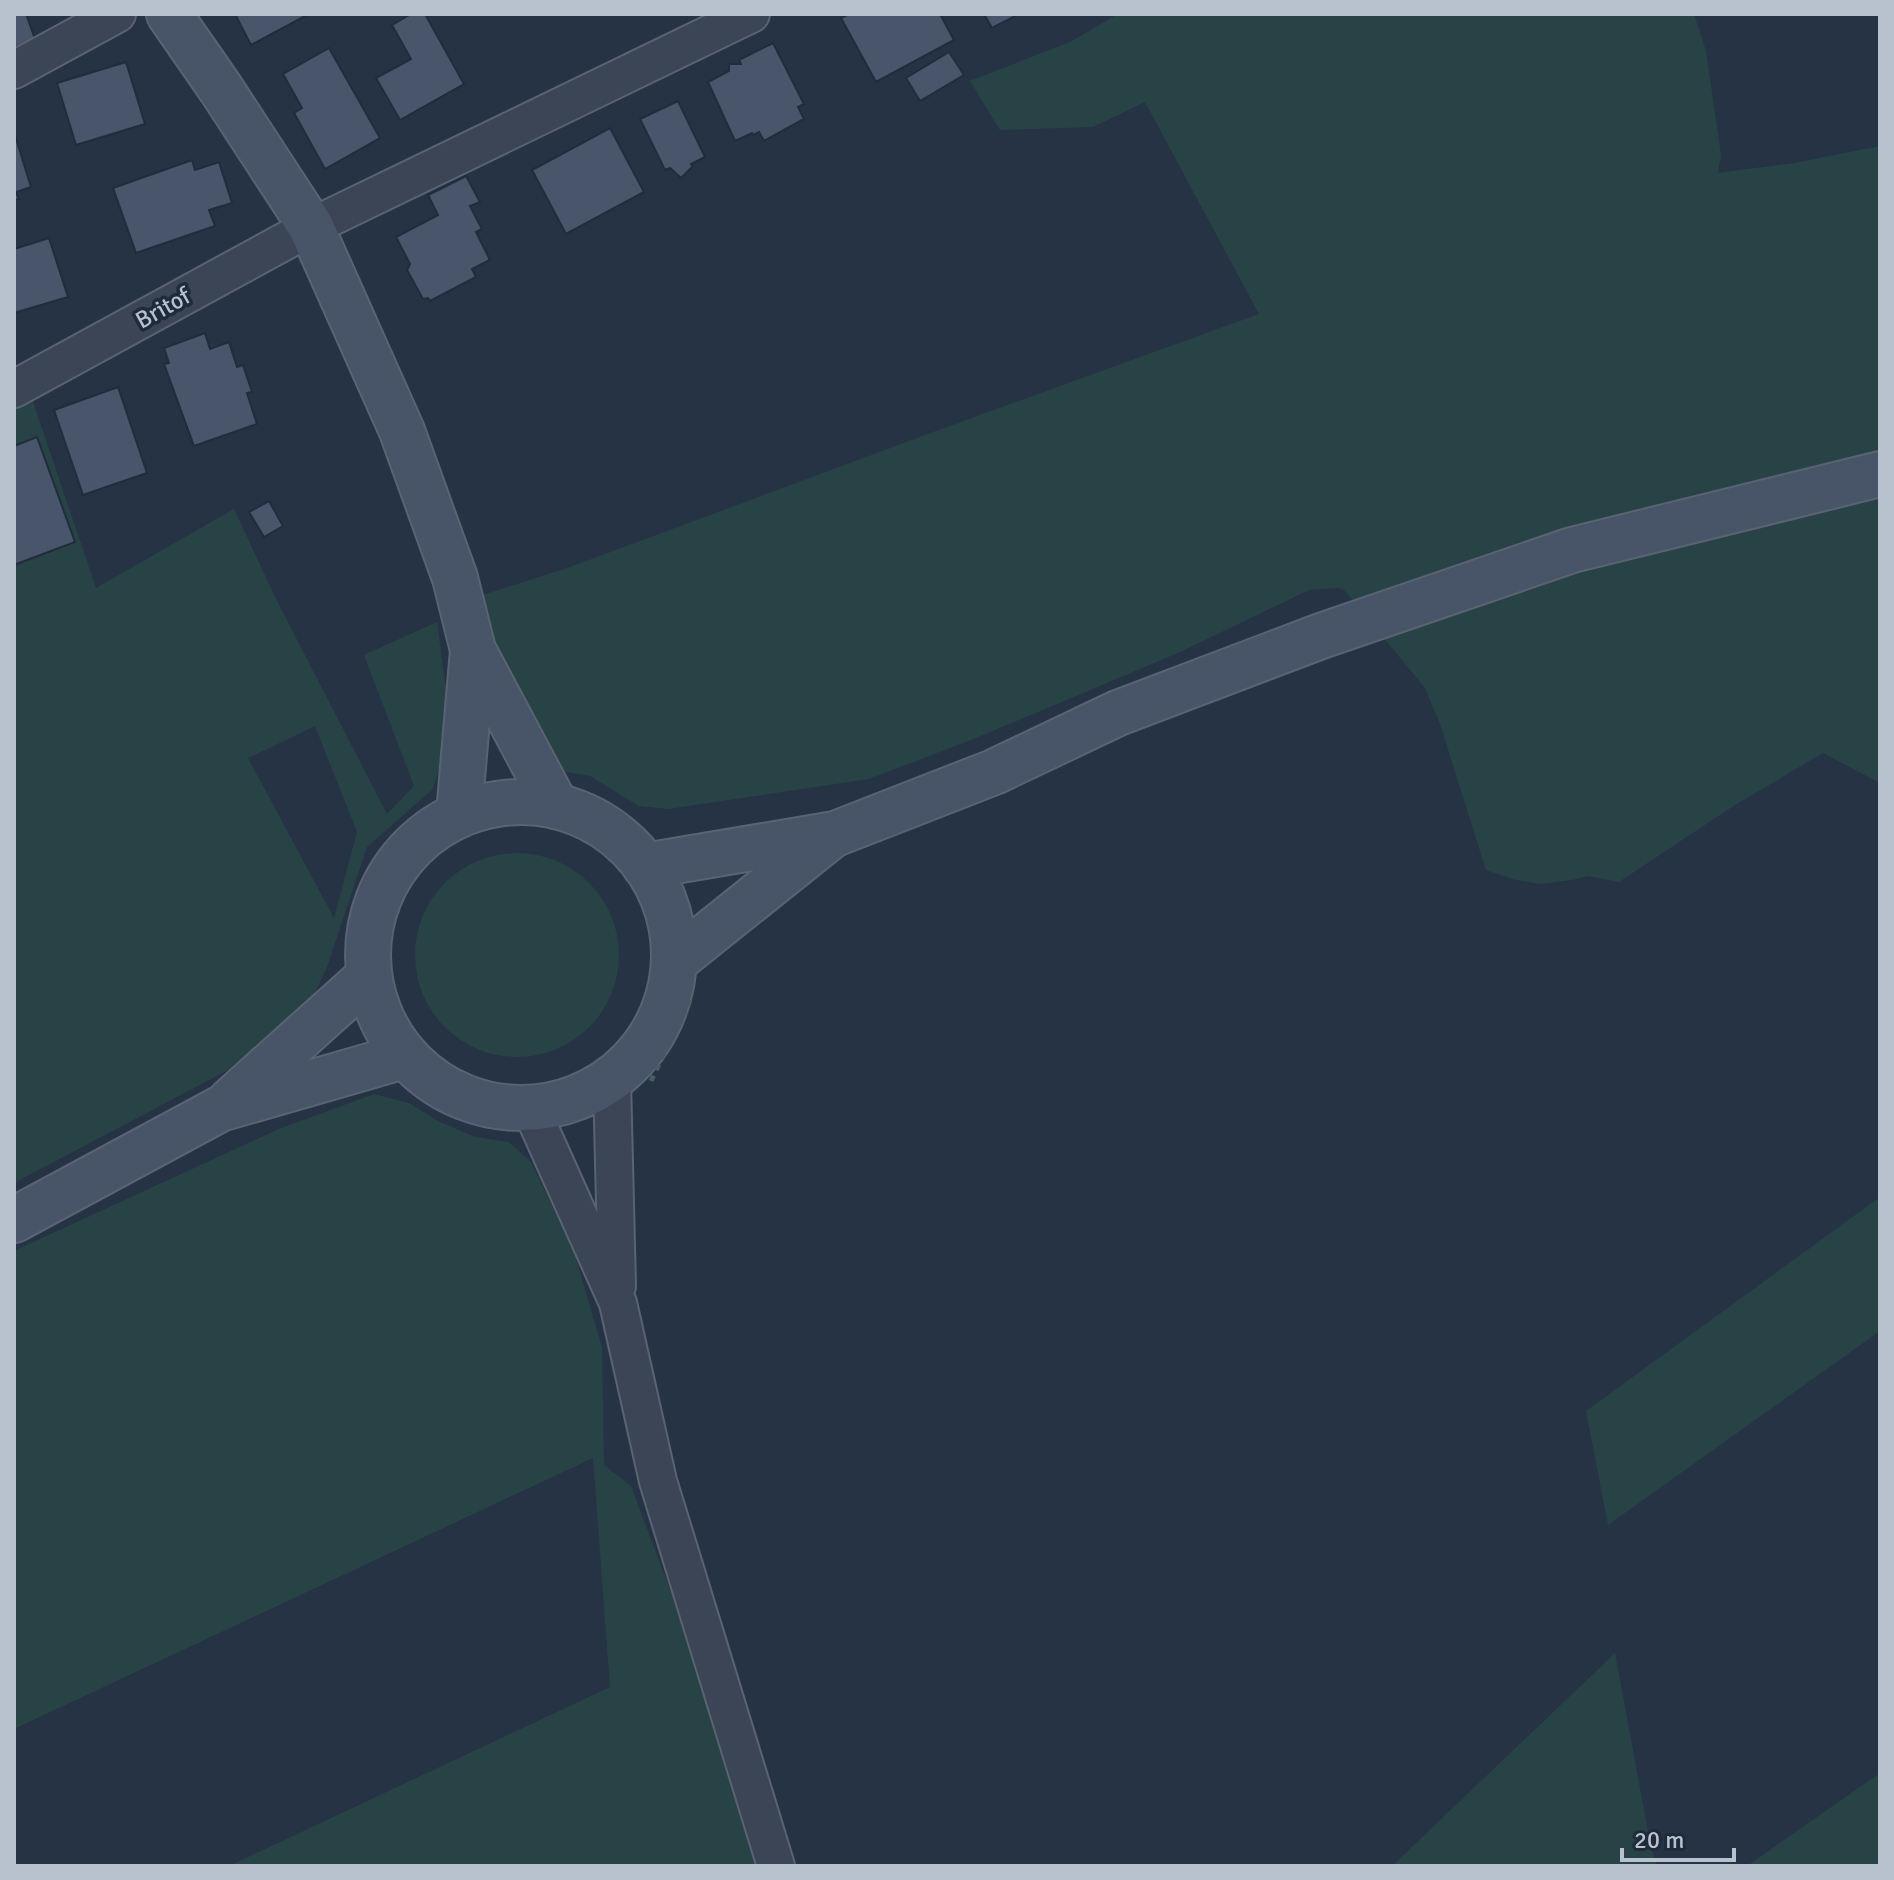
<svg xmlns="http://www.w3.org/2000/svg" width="1894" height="1880" font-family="Signika,sans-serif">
<rect width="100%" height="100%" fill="#263345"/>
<g fill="#284346" fill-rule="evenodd">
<path d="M1118,14h576l12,37 15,104 -3,18 76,-10 86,-17v637l-57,-30 -88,52 -116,77 -31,-6 -16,4 -32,4 -24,-4 -30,-10 -46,-146 -15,-36 -81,-98 -6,-2 -29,2 -131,63 -202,85 -107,41 -201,30 -29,-3 -49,-30 -41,-7 -51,-99 -18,-74 90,-29 366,-136 323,-117 -114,-212 -52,25 -93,3 -30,-49 102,-40z"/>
<path d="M29,390l67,198 138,-79 42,90 111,215 27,-28 -50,-131 73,-33 14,105 -18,62 -66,58 -40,120 -15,32 -84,71 -214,113v-783zM315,726l42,106 -23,86 -86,-160z"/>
<circle cx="517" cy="955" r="102"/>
<path d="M374,1094l35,9 29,18 37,16 34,5 22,20 43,90 28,95 2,118 27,21 47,125 79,255h-528l381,-179 -17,-229 -579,271v-478l265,-122z"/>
<path d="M1880,1197v134l-272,194 -22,-114z"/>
<path d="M1615,1653l36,195 6,18h-265z"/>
<path d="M1880,1773v93h-133z"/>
</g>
<g fill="#48556a" stroke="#212c3c" stroke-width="2">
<path d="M14,14h12l9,25 -21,9z"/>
<path d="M235,14h74l-58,31z"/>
<path d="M411,14h14l39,70 -64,36 -24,-42 35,-19 -19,-34z"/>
<path d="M849,14h91l14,26 -78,42 -35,-64z"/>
<path d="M984,14h35l-27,14z"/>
<path d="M773,43l31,61 -6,3 6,12 -40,22 -5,-9 -6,3 -1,-2 -17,8 -27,-59 21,-11v-7h12l-2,-4z"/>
<path d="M329,48l51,90 -55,31 -31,-56 8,-5 -19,-34z"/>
<path d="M949,52l15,23 -44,26 -14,-23z"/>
<path d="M126,62l19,62 -69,21 -19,-62z"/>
<path d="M678,101l27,56 -14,7 2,2 -12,12 -11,-10 -5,2 -25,-51z"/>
<path d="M610,128l34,64 -78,42 -34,-64z"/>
<path d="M14,132l17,55 -15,5 3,7 -5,1z"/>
<path d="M192,160l3,10 24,-8 13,41 -23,7 6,16 -79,27 -23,-65z"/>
<path d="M466,176l14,26 -10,4 12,23 -6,3 14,28 -18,9 4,8 -46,24 -2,-3 -5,1 -16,-29 3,-6 -14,-27 42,-22 -10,-20z"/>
<path d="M49,238l19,59 -54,16v-64z"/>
<path d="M205,333l5,16 19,-7 8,25 6,-2 9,27 -5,1 10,31 -63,22 -30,-82 5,-1 -5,-15z"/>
<path d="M118,387l29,86 -64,22 -29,-85z"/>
<path d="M37,437l38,105 -61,23v-119z"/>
<path d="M269,501l14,25 -19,11 -15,-25z"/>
</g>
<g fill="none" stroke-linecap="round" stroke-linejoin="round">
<g stroke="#596372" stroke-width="40">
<g id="street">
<path d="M14,70l103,-56"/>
<path d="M14,389l297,-162 440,-213"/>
<path d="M612,1080l5,206"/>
<path d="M531,1109l87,194 40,178 118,385"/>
</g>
</g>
<g stroke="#596372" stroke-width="48">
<g id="secondary">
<path d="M169,14l52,75 90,138 91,204 53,147 18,72 83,156"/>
<circle cx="521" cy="955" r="153"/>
<path d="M459,814l14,-164"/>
<path d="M645,866l190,-32 159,-62 124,-59 203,-77 251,-86 308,-76"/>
<path d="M675,961l155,-124"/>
<path d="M230,1101l138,-124"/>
<path d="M14,1220l206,-111 184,-53"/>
</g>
</g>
<g stroke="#475f62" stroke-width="5" stroke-dasharray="6 6" stroke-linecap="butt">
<path d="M596,814l30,16"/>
<path d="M651,1081l39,-81"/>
</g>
<use href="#street" stroke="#3b4555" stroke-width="36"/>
<use href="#secondary" stroke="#485468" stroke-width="44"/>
</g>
<g text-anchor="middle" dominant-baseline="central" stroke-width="7" stroke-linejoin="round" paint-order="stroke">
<g font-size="24" fill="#b8c1ce" stroke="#1f2a3a">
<text transform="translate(163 308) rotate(-29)">Britof</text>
</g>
</g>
<rect width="1894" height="1880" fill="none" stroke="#b8c1ce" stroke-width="32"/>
<path d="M1622 1848v12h112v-12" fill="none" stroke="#b8c1ce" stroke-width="4"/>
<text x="1634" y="1848" font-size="24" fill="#b8c1ce" stroke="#1f2a3a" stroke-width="6" paint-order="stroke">20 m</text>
</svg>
